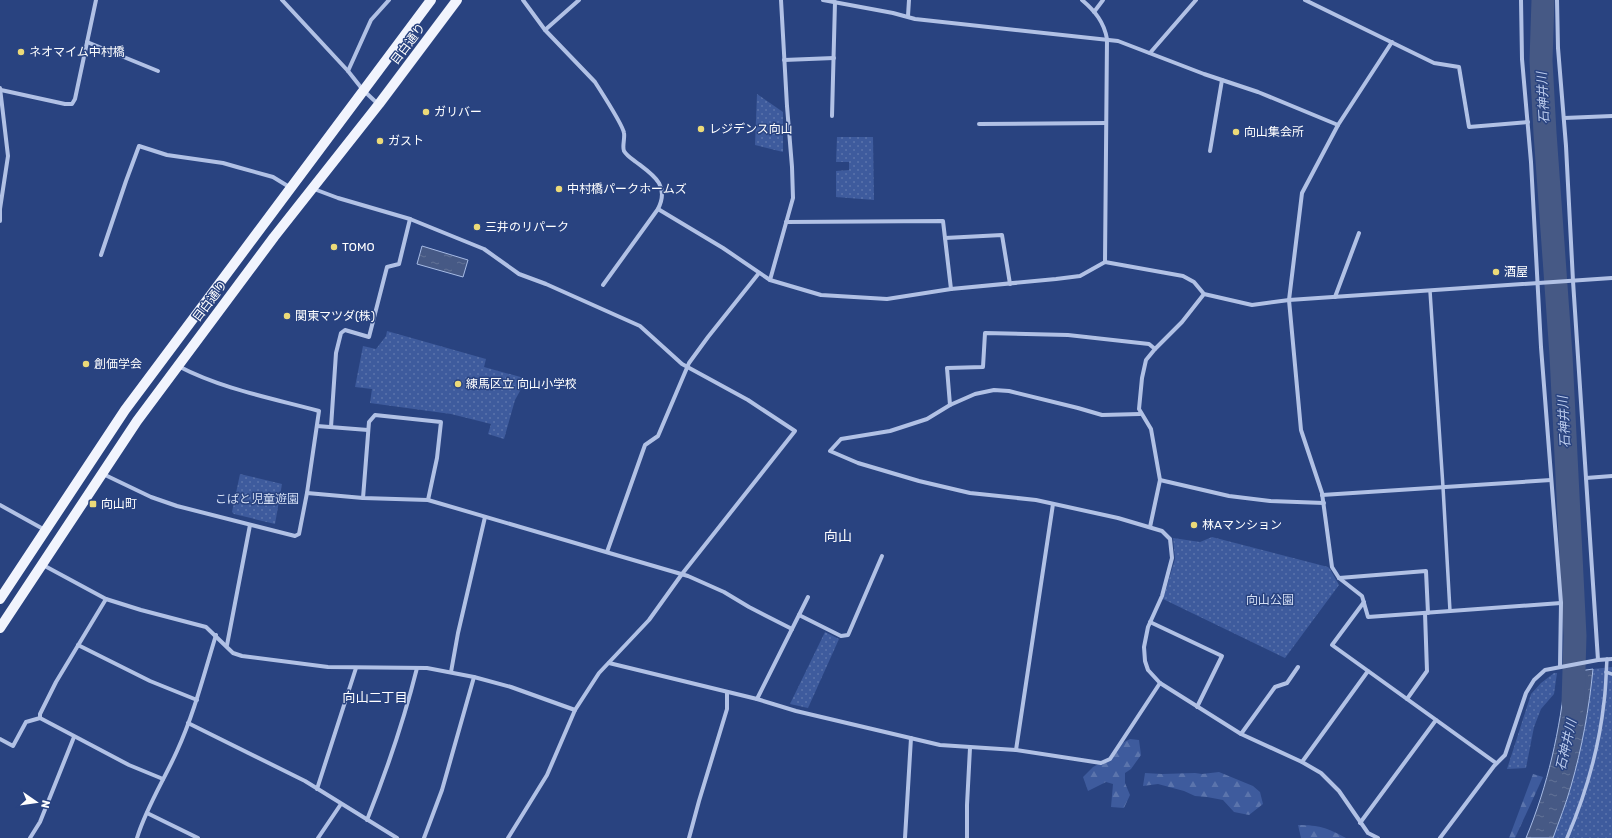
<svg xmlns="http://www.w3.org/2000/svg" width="1612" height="838" font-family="Rubik,'Noto Sans JP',sans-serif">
<defs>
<pattern id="grass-dots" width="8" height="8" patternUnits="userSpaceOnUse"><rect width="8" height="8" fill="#3e5b9d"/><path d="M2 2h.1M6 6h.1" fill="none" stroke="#5b74ac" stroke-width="1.8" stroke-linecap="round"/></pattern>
<pattern id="forest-firs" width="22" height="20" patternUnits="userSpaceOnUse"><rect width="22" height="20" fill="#3e5b9d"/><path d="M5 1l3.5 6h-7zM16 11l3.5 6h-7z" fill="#5b74ac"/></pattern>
<pattern id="water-ripples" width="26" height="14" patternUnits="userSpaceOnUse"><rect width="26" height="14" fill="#465985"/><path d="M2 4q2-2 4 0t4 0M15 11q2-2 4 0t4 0" fill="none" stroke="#627297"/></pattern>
</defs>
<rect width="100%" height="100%" fill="#294380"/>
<g fill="url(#grass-dots)">
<path d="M757,94l26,18v40l-28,-7z"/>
<path d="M837,137h36l1,63 -38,-3v-26l13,-1v-8h-13z"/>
<path d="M387,331l99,28 -2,8 40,11 -4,13 -5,9 -11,39 -16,-5 3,-10 -40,-10 -81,-11 2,-14 -17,-2 8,-41 13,3 10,-13z"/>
<path d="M240,474l42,10 -7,40 -41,-10 -2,-2z"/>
<path d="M1212,537l116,30 2,2 9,16 -54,73 -122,-59 12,-40 -2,-21 27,4z"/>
<path d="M825,632l14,7 -31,69 -18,-4z"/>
<path d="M1612,667v171h-59c6,-17 13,-34 18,-52 11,-38 18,-77 22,-117z"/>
<path d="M1554,673h3l-3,21 -13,15 -7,18 -8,41 -19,1 24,-75 10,-11z"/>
</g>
<g fill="url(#forest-firs)">
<path d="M1130,739l9,1 2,15 -10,14 -6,4v10l5,12 -6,13 -13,-1 2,-23 -7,-2 -18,9 -5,-14 10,-10 15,-8 12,-15z"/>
<path d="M1219,772l34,14 7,6 3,12 -14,11 -15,-3 -11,-12 -16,-3 -12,-1 -11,-5 -26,-7 -15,2 2,-13 17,1 33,-1 7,1z"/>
<path d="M1533,774l10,3 -28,61h-6z"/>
<path d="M1298,825c22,0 29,3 48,13h-45z"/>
</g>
<g fill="url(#water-ripples)" stroke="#a6bbe5">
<path d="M422,246l46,14 -5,17 -46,-13z"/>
<path d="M1593,669c-4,40 -11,79 -22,117 -5,18 -12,35 -18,52h-27c22,-53 34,-108 40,-165z"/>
</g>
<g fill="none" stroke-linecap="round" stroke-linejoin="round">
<path stroke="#465985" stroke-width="23" d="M1543,0l-2,61 4,72 16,222 14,281 -2,67"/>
<g stroke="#b1c1e5" stroke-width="3.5">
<path d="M1430,291l13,196 7,124"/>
<path d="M1606,672l6,2"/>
<path d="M1567,838c18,-42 32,-90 37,-136 2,-14 2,-29 3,-43"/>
</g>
<g stroke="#b1c1e5" stroke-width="4">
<path d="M282,0l66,71 15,19 15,14"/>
<path d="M523,0l22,30 50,52c5,8 28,43 29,51 1,6 -2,13 0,18 3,5 8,8 12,11 17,13 34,23 22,47l-55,76"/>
<path d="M823,0l70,13 22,6 203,22 86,33 54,18 80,33"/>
<path d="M1082,0c13,11 22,22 25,39l-2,223"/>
<path d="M1305,0l129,63 25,4 10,60 59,-5"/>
<path d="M1521,0l1,59 9,103 10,185 20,256 -1,63"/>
<path d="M1557,0l1,48 8,98 7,135 25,379"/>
<path d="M1094,12l9,-12"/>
<path d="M908,16l1,-16"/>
<path d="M545,30l34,-30"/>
<path d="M87,42l71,29"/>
<path d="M1392,42l-54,83 -36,68 -13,107 12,130 21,63 10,74 7,11 23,18 6,21 193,-14"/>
<path d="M1150,53l46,-53"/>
<path d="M784,60l50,-2"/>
<path d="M348,71l23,-51 18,-20"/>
<path d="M0,88l8,68 -8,53v12"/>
<path d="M1,90l64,14h7l3,-5 21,-99"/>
<path d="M832,116l3,-114"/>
<path d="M1564,118l48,-2"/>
<path d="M979,124l127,-1"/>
<path d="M1210,151l12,-71"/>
<path d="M314,189l24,9 72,21 74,30 35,25 27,10 94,42 42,38 66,36 47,31 -113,143 -33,46 -50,53 -24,37 -28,65 -39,63"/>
<path d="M658,209l65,39 47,32 51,15 66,4 64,-10 105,-10 24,-3 25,-14 78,14 11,6 10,12 48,11 37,-5 323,-22"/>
<path d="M786,222l157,-1 8,68"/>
<path d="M945,238l57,-3 8,49"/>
<path d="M101,255l25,-74 13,-35 28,9 56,8 14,4 36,10 18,11"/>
<path d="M770,280l23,-82 -1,-31 -5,-61 -6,-106"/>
<path d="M1335,297l24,-64"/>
<path d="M950,405l-3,-37 36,-1 2,-34 83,2 81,9 6,5"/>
<path d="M1140,414l-38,1 -24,-7 -69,-17 -15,-1 -19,4 -25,11 -23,14 -37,12 -49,8 -11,12 28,12 61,18 51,12 66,7 82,18 44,13 8,8 2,19 -10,38 -14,31 -4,20 1,14 3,9 12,13 81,51 61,28 19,11 18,18 29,42 10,5"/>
<path d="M317,426l51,4"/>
<path d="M331,427l5,-74 5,-20 4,-3 24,7 18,-70 12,-3 11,-45"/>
<path d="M103,474l48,23 26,9 118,30 4,-2 8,-41 12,-82c-48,-13 -97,-22 -141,-45"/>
<path d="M1586,478l26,-2"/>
<path d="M1160,480l69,16 41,5 54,2"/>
<path d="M307,493l56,5 65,2 260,76 36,16 25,15 43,22"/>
<path d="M1322,495l229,-15"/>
<path d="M363,498l6,-76 6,-7 66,7 -4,36 -9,42"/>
<path d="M0,505l45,25"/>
<path d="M1150,527l10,-47 -9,-51 -12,-20 3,-31 4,-18 9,-11 27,-27 22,-28"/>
<path d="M607,552l38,-107 13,-9 31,-73 19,-26 51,-64"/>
<path d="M43,565l63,34 35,11 65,17 27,26 9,3 86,11 99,1 47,9 37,10 64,23"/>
<path d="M1339,578l87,-7 2,42"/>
<path d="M1364,602l-32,43 164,118"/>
<path d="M799,615l42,21 7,-1 34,-79"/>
<path d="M1150,622l72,34 -25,51"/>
<path d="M78,645l72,36 47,19"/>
<path d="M227,645l23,-120"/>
<path d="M609,663l148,36 39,12 144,34 76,5 85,13 9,-4 50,-76"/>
<path d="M451,672l7,-39 27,-116"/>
<path d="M757,699l51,-102"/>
<path d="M1407,699l20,-28 -2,-58"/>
<path d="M40,718v-4l16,-32 50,-83"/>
<path d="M188,723l117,58 92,57"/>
<path d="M1241,734l34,-47 12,-4 11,-16"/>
<path d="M0,739l13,7 13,-24 14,-4 89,47 34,14"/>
<path d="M1016,750l37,-246"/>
<path d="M1302,762l66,-91"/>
<path d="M317,789l39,-121"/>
<path d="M147,813l51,25"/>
<path d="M367,820c20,-50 37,-100 50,-152"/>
<path d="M1360,823l76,-103"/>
<path d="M30,838l10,-16 34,-85"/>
<path d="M137,838c9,-30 27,-58 40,-87 17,-37 27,-77 39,-116"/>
<path d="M318,838l23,-34"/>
<path d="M424,838l18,-48 32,-113"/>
<path d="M689,838l10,-37 28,-92v-17"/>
<path d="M905,838l6,-100"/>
<path d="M967,838v-33l3,-57"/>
<path d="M1440,838l54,-72 11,-11 21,-62 8,-13 11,-10 53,-10 14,-1"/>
</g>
<g stroke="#f1f4fd" stroke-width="10">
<path d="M0,599l125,-189 306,-410"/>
<path d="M0,628l137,-207 137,-184 105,-133 78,-104"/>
</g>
</g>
<g fill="#ecda78" stroke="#294380" stroke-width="1.5">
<circle cx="21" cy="52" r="4"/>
<circle cx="426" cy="112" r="4"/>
<circle cx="701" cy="129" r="4"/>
<circle cx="1236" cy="132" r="4"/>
<circle cx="380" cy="141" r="4"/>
<circle cx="559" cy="189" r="4"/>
<circle cx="477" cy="227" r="4"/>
<circle cx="334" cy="247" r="4"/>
<circle cx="1496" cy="272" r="4"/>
<circle cx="287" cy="316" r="4"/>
<circle cx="86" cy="364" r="4"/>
<circle cx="458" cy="384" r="4"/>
<rect x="89" y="500" width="8" height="8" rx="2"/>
<circle cx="1194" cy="525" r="4"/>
</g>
<g text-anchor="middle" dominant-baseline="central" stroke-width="3" stroke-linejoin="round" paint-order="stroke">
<g font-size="12" fill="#fff" stroke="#294380">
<text transform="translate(408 44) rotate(-53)">目白通り</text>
<text transform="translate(210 301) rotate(-53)">目白通り</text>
</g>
<g font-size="12" fill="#fff" stroke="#294380" text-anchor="start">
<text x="29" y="52">ネオマイム中村橋</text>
<text x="434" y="112">ガリバー</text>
<text x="709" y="129">レジデンス向山</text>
<text x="1244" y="132">向山集会所</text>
<text x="388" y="141">ガスト</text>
<text x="567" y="189">中村橋パークホームズ</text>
<text x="485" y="227">三井のリパーク</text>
<text x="342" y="247">TOMO</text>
<text x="1504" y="272">酒屋</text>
<text x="295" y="316">関東マツダ(株)</text>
<text x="94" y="364">創価学会</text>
<text x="466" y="384">練馬区立 向山小学校</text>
<text x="101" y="504">向山町</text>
<text x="1202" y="525">林Aマンション</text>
</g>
<g font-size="12" fill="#d3def4" stroke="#294380">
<text x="257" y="499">こばと児童遊園</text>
<text x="1270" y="600">向山公園</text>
</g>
<g font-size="13" font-style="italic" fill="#bccced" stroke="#294380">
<text transform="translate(1543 98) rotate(-93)">石神井川</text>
<text transform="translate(1564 422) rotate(-93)">石神井川</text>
<text transform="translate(1566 745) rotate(-77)">石神井川</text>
</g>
<g font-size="13" fill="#fff" stroke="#294380">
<text x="375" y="697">向山二丁目</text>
</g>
<g font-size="14" fill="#fff" stroke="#294380">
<text x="838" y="536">向山</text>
</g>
</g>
<g transform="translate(36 802) rotate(103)" stroke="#294380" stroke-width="3" paint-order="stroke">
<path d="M0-3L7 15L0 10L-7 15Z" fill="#ffffff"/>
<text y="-6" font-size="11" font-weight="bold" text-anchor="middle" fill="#ffffff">N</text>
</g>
</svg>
